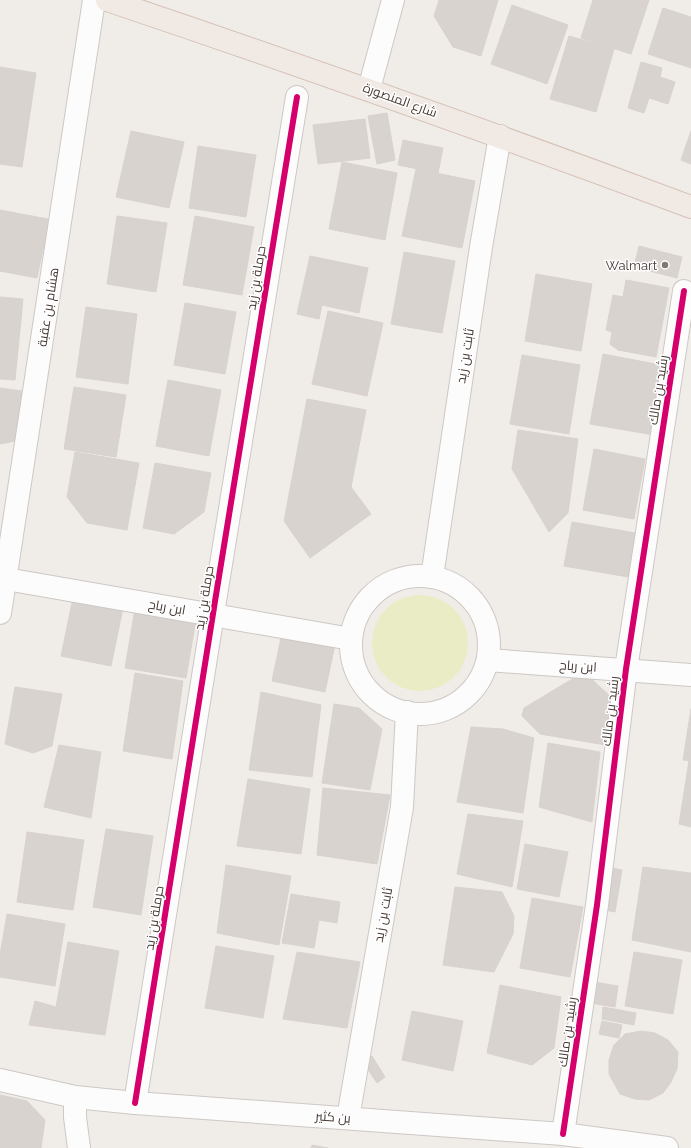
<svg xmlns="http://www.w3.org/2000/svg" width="691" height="1148" font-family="Raleway,Cairo,sans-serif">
<rect width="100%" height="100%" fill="#f0ece8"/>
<circle fill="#eaecc6" cx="420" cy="643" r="48"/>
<g fill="#d8d3cf" stroke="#d9d2ce">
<path d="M439,0h59l-17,56 -28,-9 -19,-31z"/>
<path d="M593,0h56l-18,54 -50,-16z"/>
<path d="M512,5l56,20 -21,59 -56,-20z"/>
<path d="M663,8l28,9v51l-43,-14z"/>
<path d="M569,36l45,13 -18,63 -46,-13z"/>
<path d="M641,62l21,6 -2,9 15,5 -7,22 -19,-6 -5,15 -16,-5z"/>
<path d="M0,67l36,6 -14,94 -22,-3z"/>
<path d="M387,113l8,47 -18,4 -9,-48z"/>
<path d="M365,119l5,39 -52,6 -5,-39z"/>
<path d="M131,131l53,11 -15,66 -53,-11z"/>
<path d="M691,131v33l-10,-4z"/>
<path d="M403,140l40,8 -5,25 -40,-8z"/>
<path d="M198,146l58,9 -10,62 -57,-9z"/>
<path d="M342,162l55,11 -12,67 -56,-11z"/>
<path d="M416,169l59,12 -13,67 -60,-12z"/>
<path d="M0,210l48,9 -2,14 7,2 -3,15 -7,-1 -6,29 -37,-7z"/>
<path d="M117,216l50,7 -11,69 -49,-8z"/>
<path d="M195,216l59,11 -12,68 -59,-10z"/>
<path d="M639,246l43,11 -5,21 -43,-11z"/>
<path d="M404,252l51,9 -13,72 -51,-9z"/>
<path d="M310,256l58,12 -9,45 -37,-8 -3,14 -22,-5z"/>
<path d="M536,274l56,10 -11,67 -56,-10z"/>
<path d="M626,280l43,8 -13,69 -38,-7 -8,-6 2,-12 -6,-2 7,-35 10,2z"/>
<path d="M0,297l23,2 -8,81 -15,-1z"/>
<path d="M185,303l51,9 -11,62 -51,-9z"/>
<path d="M86,307l51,7 -9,70 -52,-7z"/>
<path d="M328,311l55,12 -16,73 -55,-12z"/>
<path d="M603,354l63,12 -12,69 -64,-11z"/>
<path d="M522,355l58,10 -11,69 -59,-10z"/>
<path d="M168,380l53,10 -12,66 -53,-10z"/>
<path d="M74,387l52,8 -10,62 -52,-8z"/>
<path d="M0,388l22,3 -7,50 -15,3z"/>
<path d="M307,399l59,11 -15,77 20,27 -61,44 -26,-37z"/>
<path d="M518,430l60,9 -10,74 -19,19 -37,-63z"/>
<path d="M594,449l51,10 -11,60 -51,-9z"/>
<path d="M75,452l64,11 -12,67 -40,-7 -20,-26z"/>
<path d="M155,463l56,10 -7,39 -30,22 -31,-6z"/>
<path d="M572,522l69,12 -7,44 -70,-12z"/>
<path d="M73,598l50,10 -12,58 -50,-10z"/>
<path d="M135,609l61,10 -10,59 -61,-10z"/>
<path d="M282,633l53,11 -10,48 -53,-11z"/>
<path d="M584,672l29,27 -7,46 -66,-11 -18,-18 2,-8z"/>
<path d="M135,673l48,8 -11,78 -49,-8z"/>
<path d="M15,687l47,7 -10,52 -19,7 -28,-9z"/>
<path d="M261,692l60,13 -9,72 -63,-7z"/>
<path d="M334,704l25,4 23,21 -12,61 -48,-7z"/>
<path d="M691,709v52l-8,-1z"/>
<path d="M471,727l32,2 31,9 -11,75 -66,-11z"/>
<path d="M548,743l52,9 -8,70 -53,-15z"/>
<path d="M59,745l42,7 -10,66 -47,-11z"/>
<path d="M689,761l2,1v65l-12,-3z"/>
<path d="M248,779l62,10 -9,65 -64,-8z"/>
<path d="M323,788l67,7 -13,69 -60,-9z"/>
<path d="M468,814l55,7 -11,66 -55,-13z"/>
<path d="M106,829l47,7 -12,79 -48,-8z"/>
<path d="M27,832l57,8 -11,70 -56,-8z"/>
<path d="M525,844l43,8 -9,45 -42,-8z"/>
<path d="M226,865l65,11 -12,69 -62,-12z"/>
<path d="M643,867l48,6v79l-59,-12z"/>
<path d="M612,868l10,2 -7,42 -10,-2z"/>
<path d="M455,887l47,5 12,24 -1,18 -19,38 -51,-7z"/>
<path d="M291,894l49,8 -3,21 -18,-3 -5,28 -32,-5z"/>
<path d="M532,898l51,9 -13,70 -50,-9z"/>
<path d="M7,914l58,10 -10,62 -55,-9v-22z"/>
<path d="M68,942l51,9 -14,84 -76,-10 6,-24 21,6z"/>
<path d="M216,946l58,10 -11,62 -58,-10z"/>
<path d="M297,952l63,10 -13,66 -64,-9z"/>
<path d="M634,952l48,8 -9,54 -48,-8z"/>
<path d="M594,982l24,4 -3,21 -24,-4z"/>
<path d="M500,985l61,12 -7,51 -22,17 -45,-12z"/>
<path d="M603,1007l33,6 -2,12 -32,-6z"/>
<path d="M412,1011l51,10 -10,50 -51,-11z"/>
<path d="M602,1021l20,4 -3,13 -20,-4z"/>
<path d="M641,1031l14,2 13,7 10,12 -1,17 -6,13 -8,11 -14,7 -14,-1 -15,-5 -11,-20v-14l5,-15 11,-11z"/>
<path d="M372,1056l13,21 -8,6 -14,-21z"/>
<path d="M0,1095l27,6 18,19 -4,28h-41z"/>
<path d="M312,1145l16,3h-17z"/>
</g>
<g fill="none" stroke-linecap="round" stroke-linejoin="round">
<g stroke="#cdc8c4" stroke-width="24">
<g id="minor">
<path d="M369,89l24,-89"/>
<circle cx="420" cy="645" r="69"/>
<path d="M432,577l49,-330 19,-111"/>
<path d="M6,579l345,60"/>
<path d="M0,613l94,-613"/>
<path d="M488,660l203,15"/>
<path d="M0,1080l75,17 60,6 428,31 104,14"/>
<path d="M75,1097v20l4,31"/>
<path d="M135,1103l81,-508 81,-498"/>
<path d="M348,1118l54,-311 5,-95"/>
<path d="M563,1134l34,-229 29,-236 58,-378"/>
</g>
</g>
<g stroke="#d4c0b4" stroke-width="24">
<path id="major" d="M107,0c196,66 391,135 584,207"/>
</g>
<use href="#minor" stroke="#fdfcfc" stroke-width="22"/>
<use href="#major" stroke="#f1e9e3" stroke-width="22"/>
<g stroke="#fff" stroke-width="8">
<g id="cycleway">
<path d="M135,1103l81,-508 81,-498"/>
<path d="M563,1134l34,-229 29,-236 58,-378"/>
</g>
</g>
<use href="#cycleway" stroke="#d6006c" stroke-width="6"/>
</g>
<circle fill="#827873" stroke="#fff" stroke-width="1.5" cx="665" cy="265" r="4"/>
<g text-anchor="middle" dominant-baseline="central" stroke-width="3" stroke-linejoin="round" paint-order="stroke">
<g font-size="13" fill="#473934" stroke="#fff">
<text transform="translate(400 100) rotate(20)">شارع المنصورة</text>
<text transform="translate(256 278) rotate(-81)">حرملة بن زيد</text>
<text transform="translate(48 307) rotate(-81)">هشام بن عقبة</text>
<text transform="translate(465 356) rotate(-81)">ثابت بن زيد</text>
<text transform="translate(658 390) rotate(-81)">رشيد بن مالك</text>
<text transform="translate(204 598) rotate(-81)">حرملة بن زيد</text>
<text transform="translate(167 607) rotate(10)">ابن رباح</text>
<text transform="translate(578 666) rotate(4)">ابن رباح</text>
<text transform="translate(610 711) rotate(-83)">رشيد بن مالك</text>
<text transform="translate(383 915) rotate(-80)">ثابت بن زيد</text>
<text transform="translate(154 918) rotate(-81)">حرملة بن زيد</text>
<text transform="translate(567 1032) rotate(-82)">رشيد بن مالك</text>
<text transform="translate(333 1117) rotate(4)">بن كثير</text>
</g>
<g font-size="13" fill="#473934" stroke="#fff" text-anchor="end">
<text x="657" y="265">Walmart</text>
</g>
</g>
</svg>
